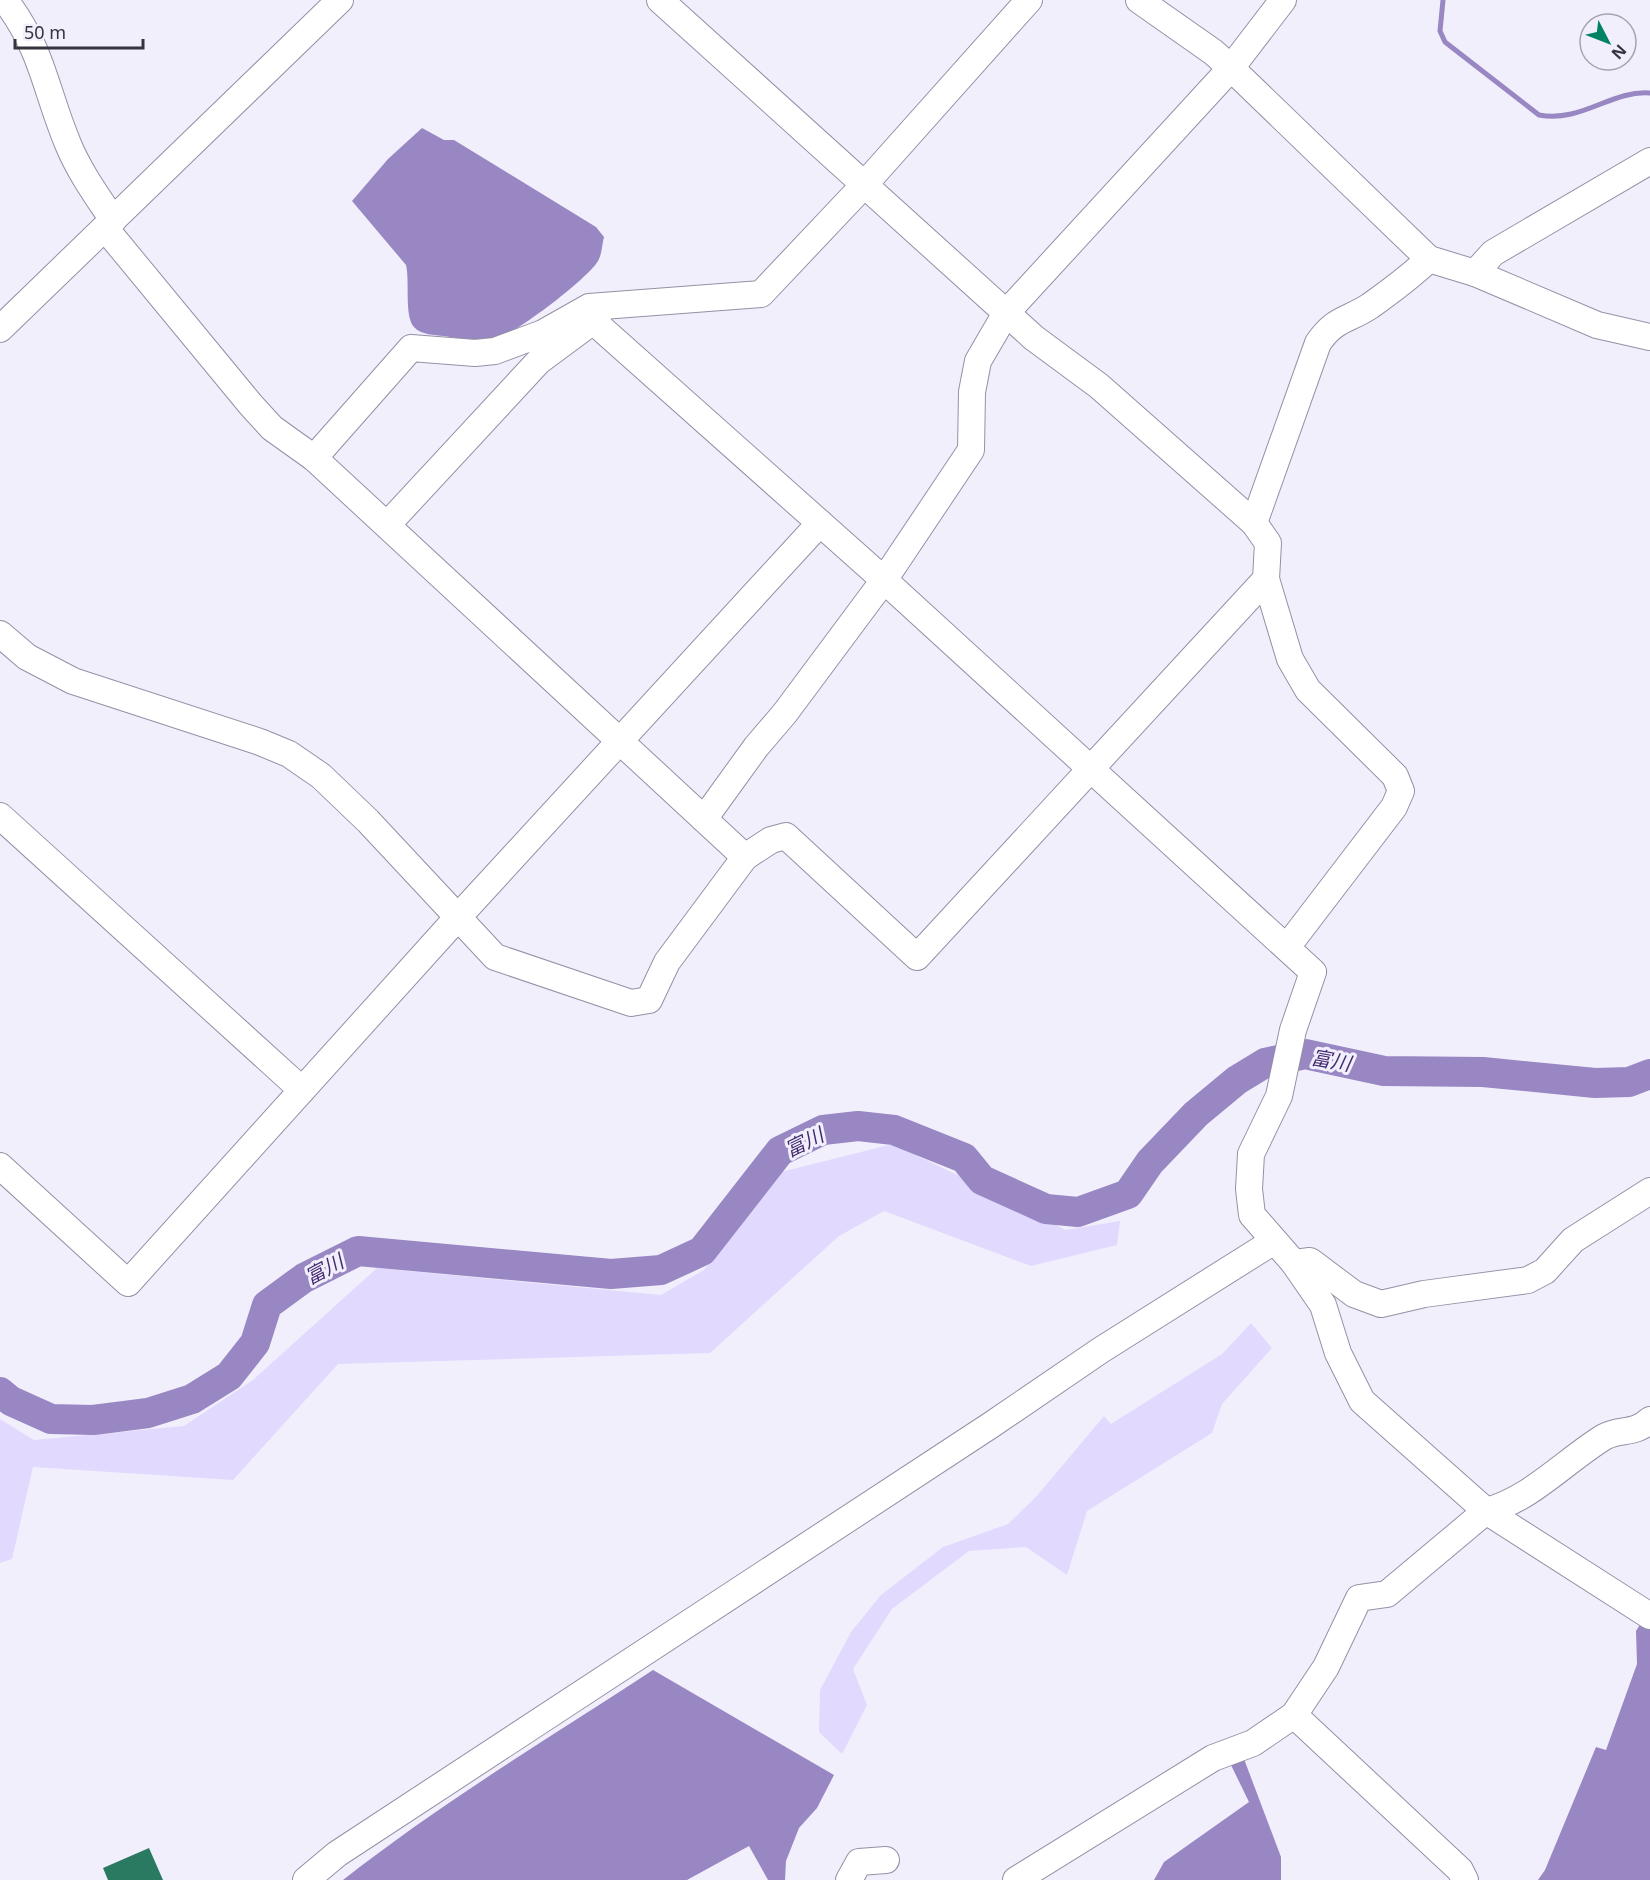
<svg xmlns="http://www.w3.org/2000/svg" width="1650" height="1880" font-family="'Noto Sans','Noto Sans JP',sans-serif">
<rect width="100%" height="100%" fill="#f2effd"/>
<g fill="#e2d9fe">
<path d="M893,1144l133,64 39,22 55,-9 -3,24 -86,21 -147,-55 -45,25 -129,117 -372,11 -105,116 -200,-13 -21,92 -12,4v-144l34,21 150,-14 69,-46 124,-112 284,27 43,-25 77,-98z"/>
<path d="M1251,1323l21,25 -50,56 -10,29 -125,78 -20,64 -41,-28 -57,4 -77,58 -39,60 14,36 -25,49 -23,-22 1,-42 31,-58 30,-37 62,-48 65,-23 28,-27 68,-81 7,8 111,-70z"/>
</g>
<g fill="#9887c2">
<path d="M422,128l22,12h10l142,87 8,10c-2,7 -2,16 -5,22 -7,17 -82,73 -100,79 -17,5 -37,1 -55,-2 -9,-1 -23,-1 -30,-9 -10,-11 -4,-46 -8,-62l-54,-64 36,-42z"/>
<path d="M1641,1623l9,5v252h-112l7,-10 51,-123 10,3 31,-86 -1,-33z"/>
<path d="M653,1670l181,105 -17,33 -18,20 -13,33 -1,19h-17l-19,-34 -62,34h-344c98,-77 206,-142 310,-210z"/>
<path d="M1244,1759l37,98v23h-127l10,-18 85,-60 -18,-37z"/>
</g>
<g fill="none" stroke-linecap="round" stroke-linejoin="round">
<path stroke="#9887c2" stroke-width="5" d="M1443,0l-3,31 5,11 94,73c43,8 72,-25 111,-22"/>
<path stroke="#9887c2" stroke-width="30" d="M0,1392l11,9 40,18 42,1 55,-7 44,-14 37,-23 26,-33 12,-38 37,-27 54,-27 253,23 50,-4 41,-19 78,-100 43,-21 35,-4 36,4 70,28 18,22 64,29 32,3 50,-18 22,-32 46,-48 41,-34 28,-17 40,-9 79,17 99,1 112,11 34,-1 21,-8"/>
</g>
<path fill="#2a7a62" d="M149,1848l14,32h-55l-5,-12z"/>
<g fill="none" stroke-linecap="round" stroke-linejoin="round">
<g stroke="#9590a5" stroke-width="28">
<g id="minor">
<path d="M5,0c38,50 40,89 63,144 11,27 29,52 45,76"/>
<path d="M660,0l374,338 65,48 155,137"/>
<path d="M1139,0l74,52 18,16 198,191 46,14 122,52 53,12"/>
<path d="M105,228l146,177 21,23 42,30 431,399 26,-17 15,-4 131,121 349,-378 2,-36 -14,-20 64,-180c17,-25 29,-22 52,-37 21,-15 41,-30 59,-47"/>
<path d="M1475,273l18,-20 157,-92"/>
<path d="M593,321l291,259 429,392 -20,58 -14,66 -28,58 -2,35 3,26 42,48 29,42 15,48 24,48 124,110 164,105"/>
<path d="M0,329l340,-329"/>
<path d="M314,458l97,-110 64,5 20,-2 48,-18 46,-26 172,-13 103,-109 165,-185"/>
<path d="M387,525l152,-164 54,-40 7,-9"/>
<path d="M1266,579l24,80 18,31 87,86 6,15 -7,16 -107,140"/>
<path d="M0,634l27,23 46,24 187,61 29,12 32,22 47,45 127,136 136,46 18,-3 18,-38 78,-105"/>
<path d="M0,816l302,274"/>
<path d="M704,819l52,-72 29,-34 99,-133 87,-130 1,-58 6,-31 28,-48 225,-245 52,-68"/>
<path d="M0,1166l128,117 331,-367 361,-393"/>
<path d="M1294,1263l16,-2 44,33 27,10 43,-10 104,-14 17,-9 28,-31 77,-49"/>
<path d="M1294,1715l166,155 5,10"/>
<path d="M306,1880l31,-26 654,-429 110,-75 173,-109"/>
<path d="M849,1880l10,-18 27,-2"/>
<path d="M1016,1880l197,-122 40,-15 41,-28 32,-48 33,-69 28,-4 99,-83c44,-11 79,-50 118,-74 16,-9 30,-2 46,-17"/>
</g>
</g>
<use href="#minor" stroke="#fff" stroke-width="26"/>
</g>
<g text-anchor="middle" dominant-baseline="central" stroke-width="6" stroke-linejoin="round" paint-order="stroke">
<g font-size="20" font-style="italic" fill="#432a70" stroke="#f2effd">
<text transform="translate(1331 1060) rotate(10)">富川</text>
<text transform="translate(804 1142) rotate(-26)">富川</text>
<text transform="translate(324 1269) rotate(-28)">富川</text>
</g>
</g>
<g transform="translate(1608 42) rotate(132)"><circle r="28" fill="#f2effd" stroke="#a6a4b0" stroke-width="1.5"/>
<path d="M0-4.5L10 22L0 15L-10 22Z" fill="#008365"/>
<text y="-9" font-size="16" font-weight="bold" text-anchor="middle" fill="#35333c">N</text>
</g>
<path d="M15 39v9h128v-9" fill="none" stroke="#35333c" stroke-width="3"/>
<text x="24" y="39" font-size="18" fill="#35333c" stroke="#f2effd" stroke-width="4.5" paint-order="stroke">50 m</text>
</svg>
